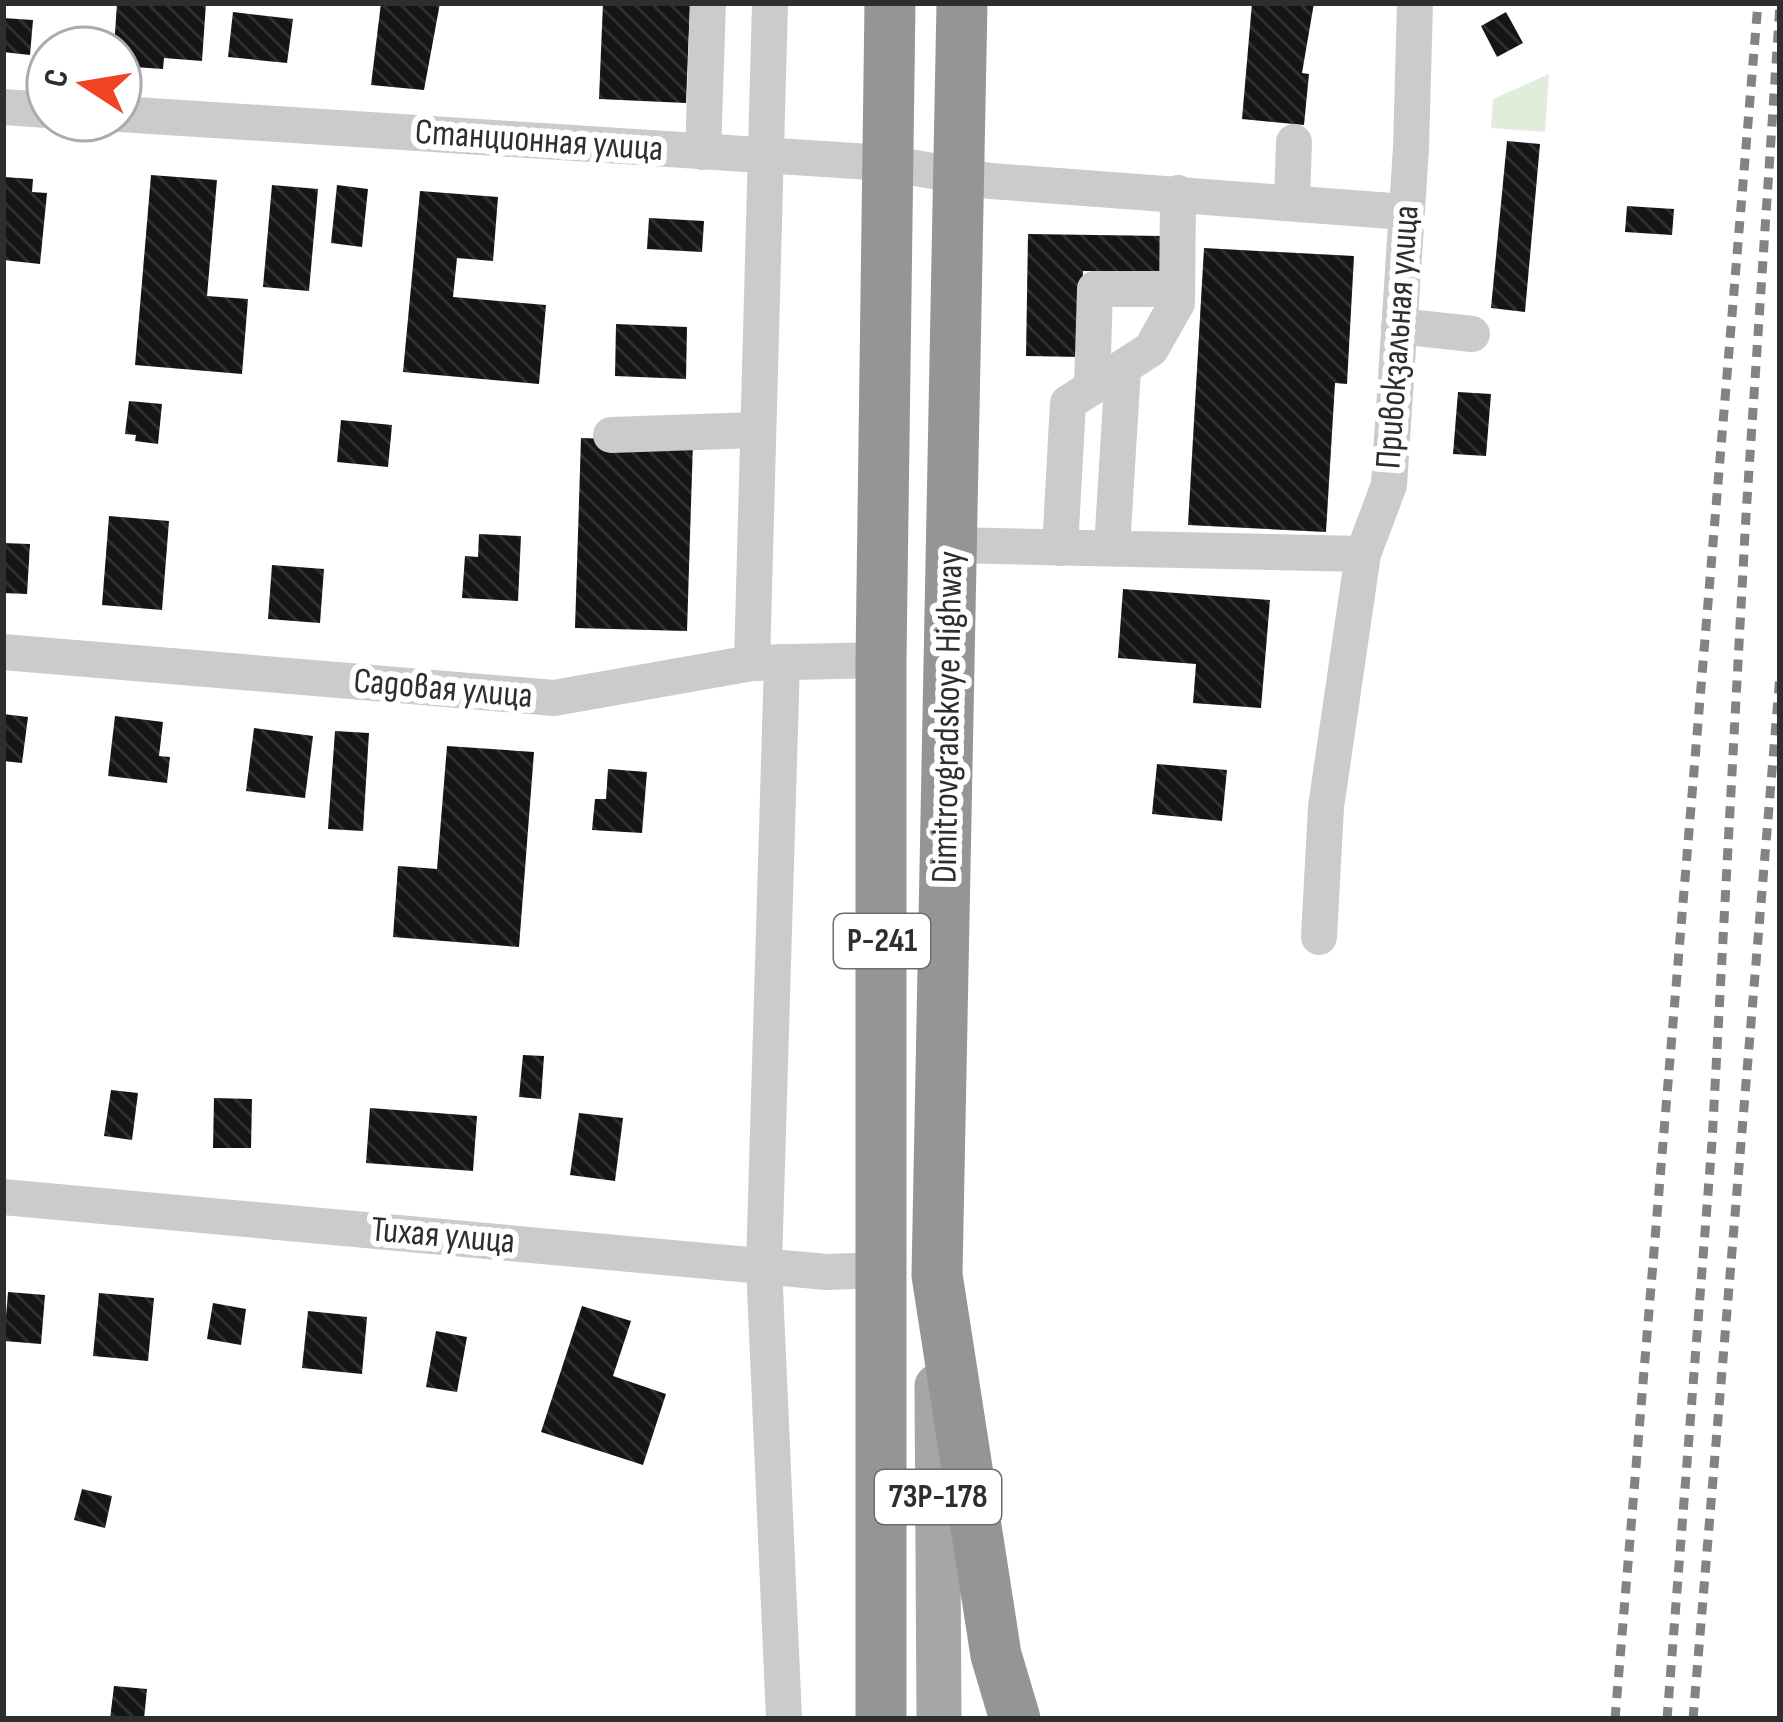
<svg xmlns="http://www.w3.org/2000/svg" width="1783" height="1722" font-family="'Sofia Sans Condensed',sans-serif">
<defs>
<pattern id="building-back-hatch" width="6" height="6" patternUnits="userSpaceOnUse" patternTransform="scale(3)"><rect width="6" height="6" fill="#151515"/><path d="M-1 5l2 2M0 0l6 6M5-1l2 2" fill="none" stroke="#2f2f2f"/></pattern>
</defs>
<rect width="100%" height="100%" fill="#fff"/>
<path fill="#e0eddb" d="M1549,74l-4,58 -54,-4 2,-29z"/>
<g fill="url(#building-back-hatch)">
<path d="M117,3h89l-4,58 -38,-3 -1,11 -43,-3v-18h-6z"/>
<path d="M381,3h59l-16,87 -53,-5z"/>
<path d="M603,3h87l-4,100 -87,-4z"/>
<path d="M1252,3h62l-12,70 7,1 -5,51 -62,-6z"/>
<path d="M233,12l60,7 -6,44 -59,-6z"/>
<path d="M1506,12l17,31 -26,14 -16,-31z"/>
<path d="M3,18l30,2 -3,35 -27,-3z"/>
<path d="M1507,141l33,3 -15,168 -34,-4z"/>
<path d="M151,175l66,5 -10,116 41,3 -6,75 -107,-9z"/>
<path d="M4,177l29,2 -1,13 15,1 -7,71 -37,-4z"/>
<path d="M272,185l46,4 -9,102 -46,-4z"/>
<path d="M337,185l31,4 -6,58 -31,-4z"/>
<path d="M420,191l78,6 -5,64 -36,-3 -4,39 93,8 -7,79 -136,-12z"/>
<path d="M1627,206l47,3 -2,26 -47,-3z"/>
<path d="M649,218l55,3 -2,31 -55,-3z"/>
<path d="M1028,234l135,2 -1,36 -79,-1 -2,86 -55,-1z"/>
<path d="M1204,248l150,8 -7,128 -12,-1 -9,149 -138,-7z"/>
<path d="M616,324l71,3 -1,52 -71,-3z"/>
<path d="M1458,392l33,2 -5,62 -33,-2z"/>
<path d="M129,401l33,3 -4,40 -23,-3 1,-6 -11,-1z"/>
<path d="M341,420l51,5 -4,42 -51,-5z"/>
<path d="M581,438l112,4 -6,189 -112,-3z"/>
<path d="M109,516l60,5 -7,89 -60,-5z"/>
<path d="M479,534l42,2 -3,65 -56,-3 3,-42 13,1z"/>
<path d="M3,543l27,1 -3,50 -24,-1z"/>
<path d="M272,565l52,4 -4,54 -52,-4z"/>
<path d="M1123,589l147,11 -9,108 -68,-5 3,-39 -78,-6z"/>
<path d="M3,714l25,3 -6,46 -19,-2z"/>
<path d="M115,716l48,6 -4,34 11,1 -3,26 -59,-7z"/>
<path d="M254,728l59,8 -8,62 -59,-7z"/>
<path d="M335,731l34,2 -6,98 -35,-2z"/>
<path d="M447,746l87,6 -15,195 -126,-10 5,-71 39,3z"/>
<path d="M1157,764l70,6 -5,51 -70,-7z"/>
<path d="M608,769l39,3 -5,61 -50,-3 3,-31h11z"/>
<path d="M523,1055l21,1 -3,43 -22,-2z"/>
<path d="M111,1090l27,3 -6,47 -28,-4z"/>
<path d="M214,1098l38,1 -1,49h-38z"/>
<path d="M370,1108l107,8 -4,55 -107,-8z"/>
<path d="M579,1113l44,5 -8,63 -45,-6z"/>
<path d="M8,1292l37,3 -4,49 -37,-3z"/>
<path d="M99,1293l55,5 -6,63 -55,-5z"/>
<path d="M213,1303l33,6 -5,36 -34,-6z"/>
<path d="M582,1306l49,15 -18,55 53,18 -23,71 -102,-33z"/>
<path d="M308,1311l59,6 -5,57 -60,-6z"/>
<path d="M436,1331l31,6 -10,55 -31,-5z"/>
<path d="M82,1489l30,7 -7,32 -31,-8z"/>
<path d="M114,1686l33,3 -3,30h-34z"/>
</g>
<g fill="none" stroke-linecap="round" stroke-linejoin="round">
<g stroke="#cbcbcb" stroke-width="36">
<path d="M3,107l45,3"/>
<path d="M120,114l766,49 105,18 414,31"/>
<path d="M703,152l5,-149"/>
<path d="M1292,201l2,-59"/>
<path d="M1399,326l73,8"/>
<path d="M1092,387l3,-98h82"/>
<path d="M611,435l146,-5"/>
<path d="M951,545l412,9"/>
<path d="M1060,548l8,-145 83,-54 26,-46 1,-110"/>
<path d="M1112,548l11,-180"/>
<path d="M3,652l551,46 198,-35 129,-3"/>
<path d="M782,662l-18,603 20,454"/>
<path d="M752,663l18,-660"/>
<path d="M1319,937l7,-130 37,-253 26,-69 22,-337 4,-145"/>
<path d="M3,1197l824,75 55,-2"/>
</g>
<path stroke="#a6a6a6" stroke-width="45" d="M937,1386l2,333"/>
<g stroke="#959595" stroke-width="51">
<path d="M962,3l-25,1272 59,380 19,64"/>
<path d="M881,1719v-1059l9,-657"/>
</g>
<g stroke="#838383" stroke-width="9" stroke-dasharray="12 9" stroke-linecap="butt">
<path d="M1615,1719l143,-1716"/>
<path d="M1667,1719l45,-577 34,-627 34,-511"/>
<path d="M1693,1719l87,-1044"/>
</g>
</g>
<g text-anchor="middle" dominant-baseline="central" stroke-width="12" stroke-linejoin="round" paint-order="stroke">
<g fill="#fff" stroke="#6d6d6d" stroke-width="3">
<rect x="834" y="914" width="96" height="54" rx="9"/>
<rect x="875" y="1470" width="126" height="54" rx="9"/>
</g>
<g font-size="33" font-weight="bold" fill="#2e2e2e">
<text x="882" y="941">Р-241</text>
<text x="938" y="1497">73Р-178</text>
</g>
<g font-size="36" fill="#2e2e2e" stroke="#fff">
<text transform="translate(539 141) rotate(4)">Станционная улица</text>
<text transform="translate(1398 337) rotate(-86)">Привокзальная улица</text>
<text transform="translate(443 689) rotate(5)">Садовая улица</text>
<text transform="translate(948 717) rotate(-89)">Dimitrovgradskoye Highway</text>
<text transform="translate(443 1236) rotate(5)">Тихая улица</text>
</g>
</g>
<rect width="1783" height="1722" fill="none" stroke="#2e2e2e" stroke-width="12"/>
<g transform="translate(84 84) rotate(282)"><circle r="57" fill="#ffffff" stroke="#ababab" stroke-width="3"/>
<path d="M0-9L21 45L0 30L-21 45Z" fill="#f14424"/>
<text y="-18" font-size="33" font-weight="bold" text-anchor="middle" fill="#2e2e2e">С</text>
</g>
</svg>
